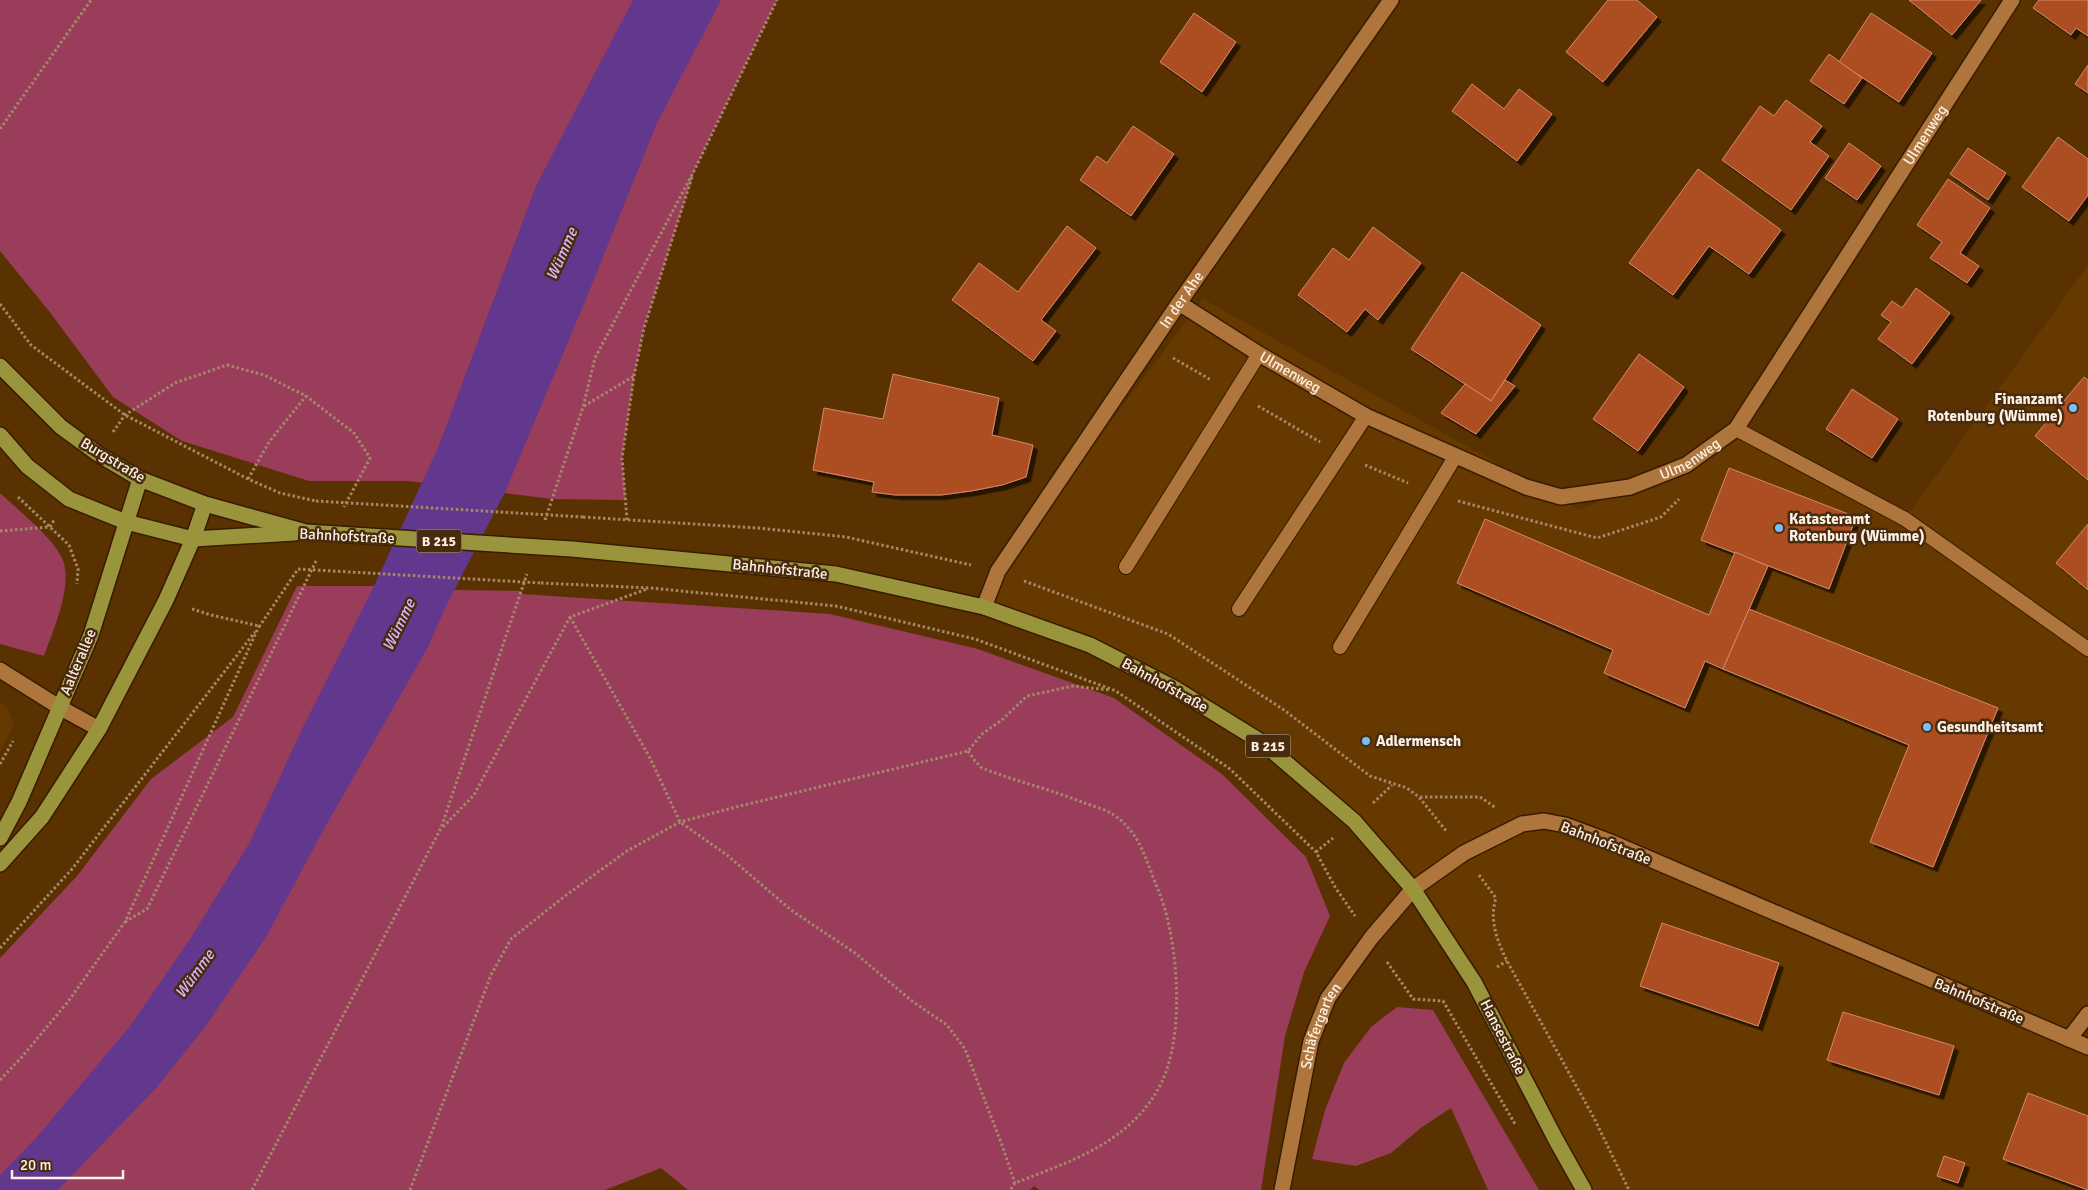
<svg xmlns="http://www.w3.org/2000/svg" width="2088" height="1190" font-family="Signika,sans-serif">
<defs>
<filter id="shadow"><feDropShadow dx="4.5" dy="4.5" stdDeviation="0" flood-color="#0009"/></filter>
</defs>
<rect width="100%" height="100%" fill="#5a3201"/>
<g fill="#663900">
<path d="M2088,265v749l-19,25 19,8v143h-504l-171,-301 -150,-146 -173,-98 -106,-38 14,-36 205,-272 378,211 161,-77 163,86z"/>
<path d="M0,702l7,5 7,17 -14,28z"/>
</g>
<g fill="#993d5a">
<path d="M0,0h777l-82,169 -51,159 -10,48 -12,82 4,42 -74,-1 -144,-18h-99l-127,-40 -69,-44 -64,-86 -49,-60z"/>
<path d="M0,493c17,16 53,45 62,65 12,26 -9,73 -18,98l-44,-12z"/>
<path d="M297,586h77l-1,3 149,2 -1,3 309,20 148,35 136,49 108,76 84,83 24,59 -26,56 -19,64 -24,154h-222l-5,-4 -4,4h-342l-27,-22 -56,22h-605v-232l77,-82 74,-97 82,-62z"/>
<path d="M1397,1007l36,3 106,180h-51l-37,-82 -29,19 -31,26 -35,13 -44,-7 13,-49 19,-47 27,-36z"/>
</g>
<path fill="#61388d" d="M633,0h88l-64,123 -71,176 -81,193 -60,116 -17,39 -103,180 -59,110 -61,90 -48,60 -99,103h-58v-15l37,-38 94,-112 61,-89 58,-94 52,-113 72,-143 64,-138 98,-262z"/>
<g fill="#ac4e20" stroke="#d58a6b" filter="url(#shadow)">
<path d="M1608,0h29l20,17 -54,65 -37,-30z"/>
<path d="M1909,0h72l-29,35z"/>
<path d="M2039,0h49v36l-12,-8 -5,7 -38,-27z"/>
<path d="M1194,13l42,29 -34,50 -42,-30z"/>
<path d="M1871,13l61,40 -33,49 -60,-40z"/>
<path d="M1829,54l33,24 -18,26 -34,-23z"/>
<path d="M2088,65v28l-13,-9z"/>
<path d="M1472,84l32,25 15,-20 33,25 -35,47 -65,-50z"/>
<path d="M1786,100l36,26 -12,16 19,14 -38,54 -69,-50 38,-54 14,10z"/>
<path d="M1133,126l41,28 -43,62 -51,-36 17,-24 10,7z"/>
<path d="M2058,137l30,22v36l-19,26 -47,-34z"/>
<path d="M1849,143l32,23 -24,34 -32,-22z"/>
<path d="M1968,148l38,25 -18,27 -38,-26z"/>
<path d="M1698,169l83,61 -32,44 -40,-28 -36,49 -44,-32z"/>
<path d="M1948,179l42,29 -30,45 19,13 -12,17 -37,-25 12,-16 -25,-17z"/>
<path d="M1067,226l29,22 -55,72 15,11 -23,30 -81,-61 27,-37 39,29z"/>
<path d="M1373,227l48,36 -43,57 -13,-11 -18,23 -49,-37 35,-47 16,12z"/>
<path d="M1462,272l79,53 -50,76 -80,-52z"/>
<path d="M1916,288l34,25 -38,51 -34,-25 13,-17 -10,-7 11,-14 10,7z"/>
<path d="M1639,354l45,33 -46,64 -45,-32z"/>
<path d="M893,374l106,24 -7,37 41,10 -7,32 -24,8 -31,6 -30,4h-45l-24,-3 2,-10 -61,-12 11,-62 59,11z"/>
<path d="M2084,377l4,3v100l-53,-44z"/>
<path d="M1505,380l10,6 -39,48 -35,-21 24,-29 26,17z"/>
<path d="M1852,389l46,30 -26,39 -46,-29z"/>
<path d="M1729,468l127,49 -27,72 -128,-49z"/>
<path d="M1485,519l224,96 26,-63 33,14 -45,103 -18,-8 -20,47 -81,-35 9,-23 -156,-67z"/>
<path d="M2088,524v66l-32,-27z"/>
<path d="M1749,609l249,99 -65,159 -63,-25 39,-97 -186,-76z"/>
<path d="M1662,923l117,40 -21,63 -118,-40z"/>
<path d="M1843,1012l111,34 -15,49 -112,-35z"/>
<path d="M2028,1093l60,23v74l-85,-31z"/>
<path d="M1944,1156l21,7 -7,20 -21,-7z"/>
</g>
<g fill="none" stroke-linecap="round" stroke-linejoin="round">
<g stroke="#381c00" stroke-width="16">
<g id="service">
<path d="M1736,429l169,90 183,130"/>
<path d="M1126,567l133,-213"/>
<path d="M1239,609l127,-193"/>
<path d="M1340,647l115,-190"/>
</g>
</g>
<g stroke="#381c00" stroke-width="18">
<g id="minor">
<path id="s1" d="M1179,303l80,51 107,62 160,71 35,10 69,-10 56,-22 50,-36 276,-429"/>
<path id="s2" d="M984,607l14,-36 181,-268 212,-303"/>
<path d="M0,670l59,37 40,22"/>
<path d="M2069,1039l19,-25"/>
<path id="s3" d="M1282,1190l29,-149 17,-43 43,-60 42,-49 51,-36 58,-29 22,-3 21,4 43,16 480,206"/>
</g>
</g>
<g stroke="#381c00" stroke-width="18">
<g id="primary">
<path d="M0,366l61,61 37,27 42,25 65,25 101,28"/>
<path d="M0,435l27,31 42,33 57,23 67,17 102,-6"/>
<path d="M572,549l264,25 148,33 106,38 84,43 89,55 91,78 59,68 61,93 82,158 28,50"/>
<path d="M0,838l19,-36 72,-167 49,-156"/>
<path d="M0,864l42,-47 57,-88 67,-129 27,-61 12,-35"/>
</g>
</g>
<g stroke="#a48868" stroke-width="3" stroke-dasharray="2.5 2.5" stroke-linecap="butt">
<path d="M0,129l91,-129"/>
<path d="M0,304l31,41 94,70 123,64 32,14 36,8"/>
<path d="M1173,358l38,22"/>
<path d="M584,406l50,-30"/>
<path d="M1258,406l62,36"/>
<path d="M113,432l12,-17 50,-32 52,-18 37,10 42,21 48,37 16,25 -26,49"/>
<path d="M1365,465l43,18"/>
<path d="M248,479l21,-37 37,-46"/>
<path d="M18,497l51,48 9,24 -1,15"/>
<path d="M1458,501l139,37 64,-21 18,-18"/>
<path d="M583,517l175,11 88,9 125,28"/>
<path d="M545,520l38,-113 12,-49 100,-189 82,-169"/>
<path d="M627,520l-5,-62 12,-82 10,-48 48,-151"/>
<path d="M50,527l4,-7"/>
<path d="M0,531l49,-4"/>
<path d="M1024,581l144,53 116,76 86,66 37,12 12,9 28,35"/>
<path d="M541,583l109,5 186,18 139,33 141,52 114,78 86,83 19,35 20,29"/>
<path d="M192,609l19,6 48,11"/>
<path d="M570,617l80,141 30,64 47,33 64,55 64,43 57,48 35,24 18,24 37,96 13,38"/>
<path d="M259,627l39,-58"/>
<path d="M968,751l7,10 7,7c33,13 67,21 100,34 10,4 23,7 32,13 23,16 30,38 39,62 4,10 8,19 11,29 15,50 21,139 -7,185 -31,53 -88,71 -142,92l-5,7"/>
<path d="M0,764l13,-23"/>
<path d="M1420,797h60l16,11"/>
<path d="M1373,803l19,-18"/>
<path d="M443,827l31,-32 96,-178 77,-28"/>
<path d="M1316,852l17,-14"/>
<path d="M1479,875l17,23c-7,21 1,43 11,63l87,157 35,72"/>
<path d="M125,922l22,-13 170,-350"/>
<path d="M0,948l72,-79 183,-237"/>
<path d="M1387,962l26,37 30,2 72,123"/>
<path d="M1497,967l10,-6"/>
<path d="M0,1080l21,-22 46,-55 58,-81 134,-296"/>
<path d="M252,1190l189,-362 86,-254"/>
<path d="M410,1190l81,-215 20,-36 54,-43 62,-45 53,-29 52,-14 236,-57 14,-17 21,-15 24,-23 46,-10 37,4"/>
</g>
<use href="#service" stroke="#ae753d" stroke-width="14"/>
<use href="#minor" stroke="#ae753d" stroke-width="15"/>
<use href="#primary" stroke="#9a953c" stroke-width="15"/>
<g stroke="#381c00" stroke-width="18" stroke-linecap="butt">
<path id="primary-bridge" d="M306,532l266,17"/>
</g>
<g stroke="#a48868" stroke-width="3" stroke-dasharray="2.5 2.5" stroke-linecap="butt">
<path d="M316,501l267,16"/>
<path d="M298,569l243,14"/>
</g>
<use href="#primary-bridge" stroke="#9a953c" stroke-width="15"/>
</g>
<g fill="#78bff7" stroke="#492b0d" stroke-width="2">
<circle cx="2073" cy="408" r="5"/>
<circle cx="1779" cy="528" r="5"/>
<circle cx="1927" cy="727" r="5"/>
<circle cx="1366" cy="741" r="5"/>
</g>
<g text-anchor="middle" dominant-baseline="central" stroke-width="5" stroke-linejoin="round" paint-order="stroke">
<g fill="#492b0d" stroke="#c7b6a4" stroke-width="1">
<rect x="416.5" y="529.5" width="45" height="23" rx="4"/>
<rect x="1245.5" y="734.5" width="45" height="23" rx="4"/>
</g>
<g font-size="14" font-weight="bold" fill="#fdf1e5">
<text x="439" y="541">B 215</text>
<text x="1268" y="746">B 215</text>
</g>
<g font-size="15" fill="#fdf1e5" stroke="#492b0d">
<text stroke="none"><textPath href="#s1" startOffset="971">Ulmenweg</textPath></text>
<text stroke="none"><textPath href="#s2" startOffset="366">In der Ahe</textPath></text>
<text stroke="none"><textPath href="#s1" startOffset="131">Ulmenweg</textPath></text>
<text stroke="none"><textPath href="#s1" startOffset="566">Ulmenweg</textPath></text>
<text transform="translate(113 460) rotate(31)">Burgstraße</text>
<text transform="translate(347 536) rotate(3)">Bahnhofstraße</text>
<text transform="translate(780 569) rotate(6)">Bahnhofstraße</text>
<text transform="translate(78 662) rotate(-67)">Aalterallee</text>
<text transform="translate(1165 685) rotate(29)">Bahnhofstraße</text>
<text transform="translate(1606 843) rotate(21)">Bahnhofstraße</text>
<text transform="translate(1979 1001) rotate(23)">Bahnhofstraße</text>
<text stroke="none"><textPath href="#s3" startOffset="169">Schäfergarten</textPath></text>
<text transform="translate(1503 1037) rotate(63)">Hansestraße</text>
</g>
<g font-size="15" font-weight="bold" fill="#fdf1e5" stroke="#492b0d" text-anchor="start">
<text x="2063" y="399" text-anchor="end">Finanzamt<tspan x="2063" dy="17">Rotenburg (Wümme)</tspan></text>
<text x="1789" y="519">Katasteramt<tspan x="1789" dy="17">Rotenburg (Wümme)</tspan></text>
<text x="1937" y="727">Gesundheitsamt</text>
<text x="1376" y="741">Adlermensch</text>
</g>
<g font-size="16" font-style="italic" fill="#d4b7fc" stroke="#492b0d">
<text transform="translate(562 254) rotate(-66)">Wümme</text>
<text transform="translate(399 625) rotate(-64)">Wümme</text>
<text transform="translate(195 974) rotate(-54)">Wümme</text>
</g>
</g>
<path d="M12 1170v8h111v-8" fill="none" stroke="#fdf1e5" stroke-width="2.5"/>
<text x="20" y="1170" font-size="15" fill="#fdf1e5" stroke="#492b0d" stroke-width="4" paint-order="stroke">20 m</text>
</svg>
